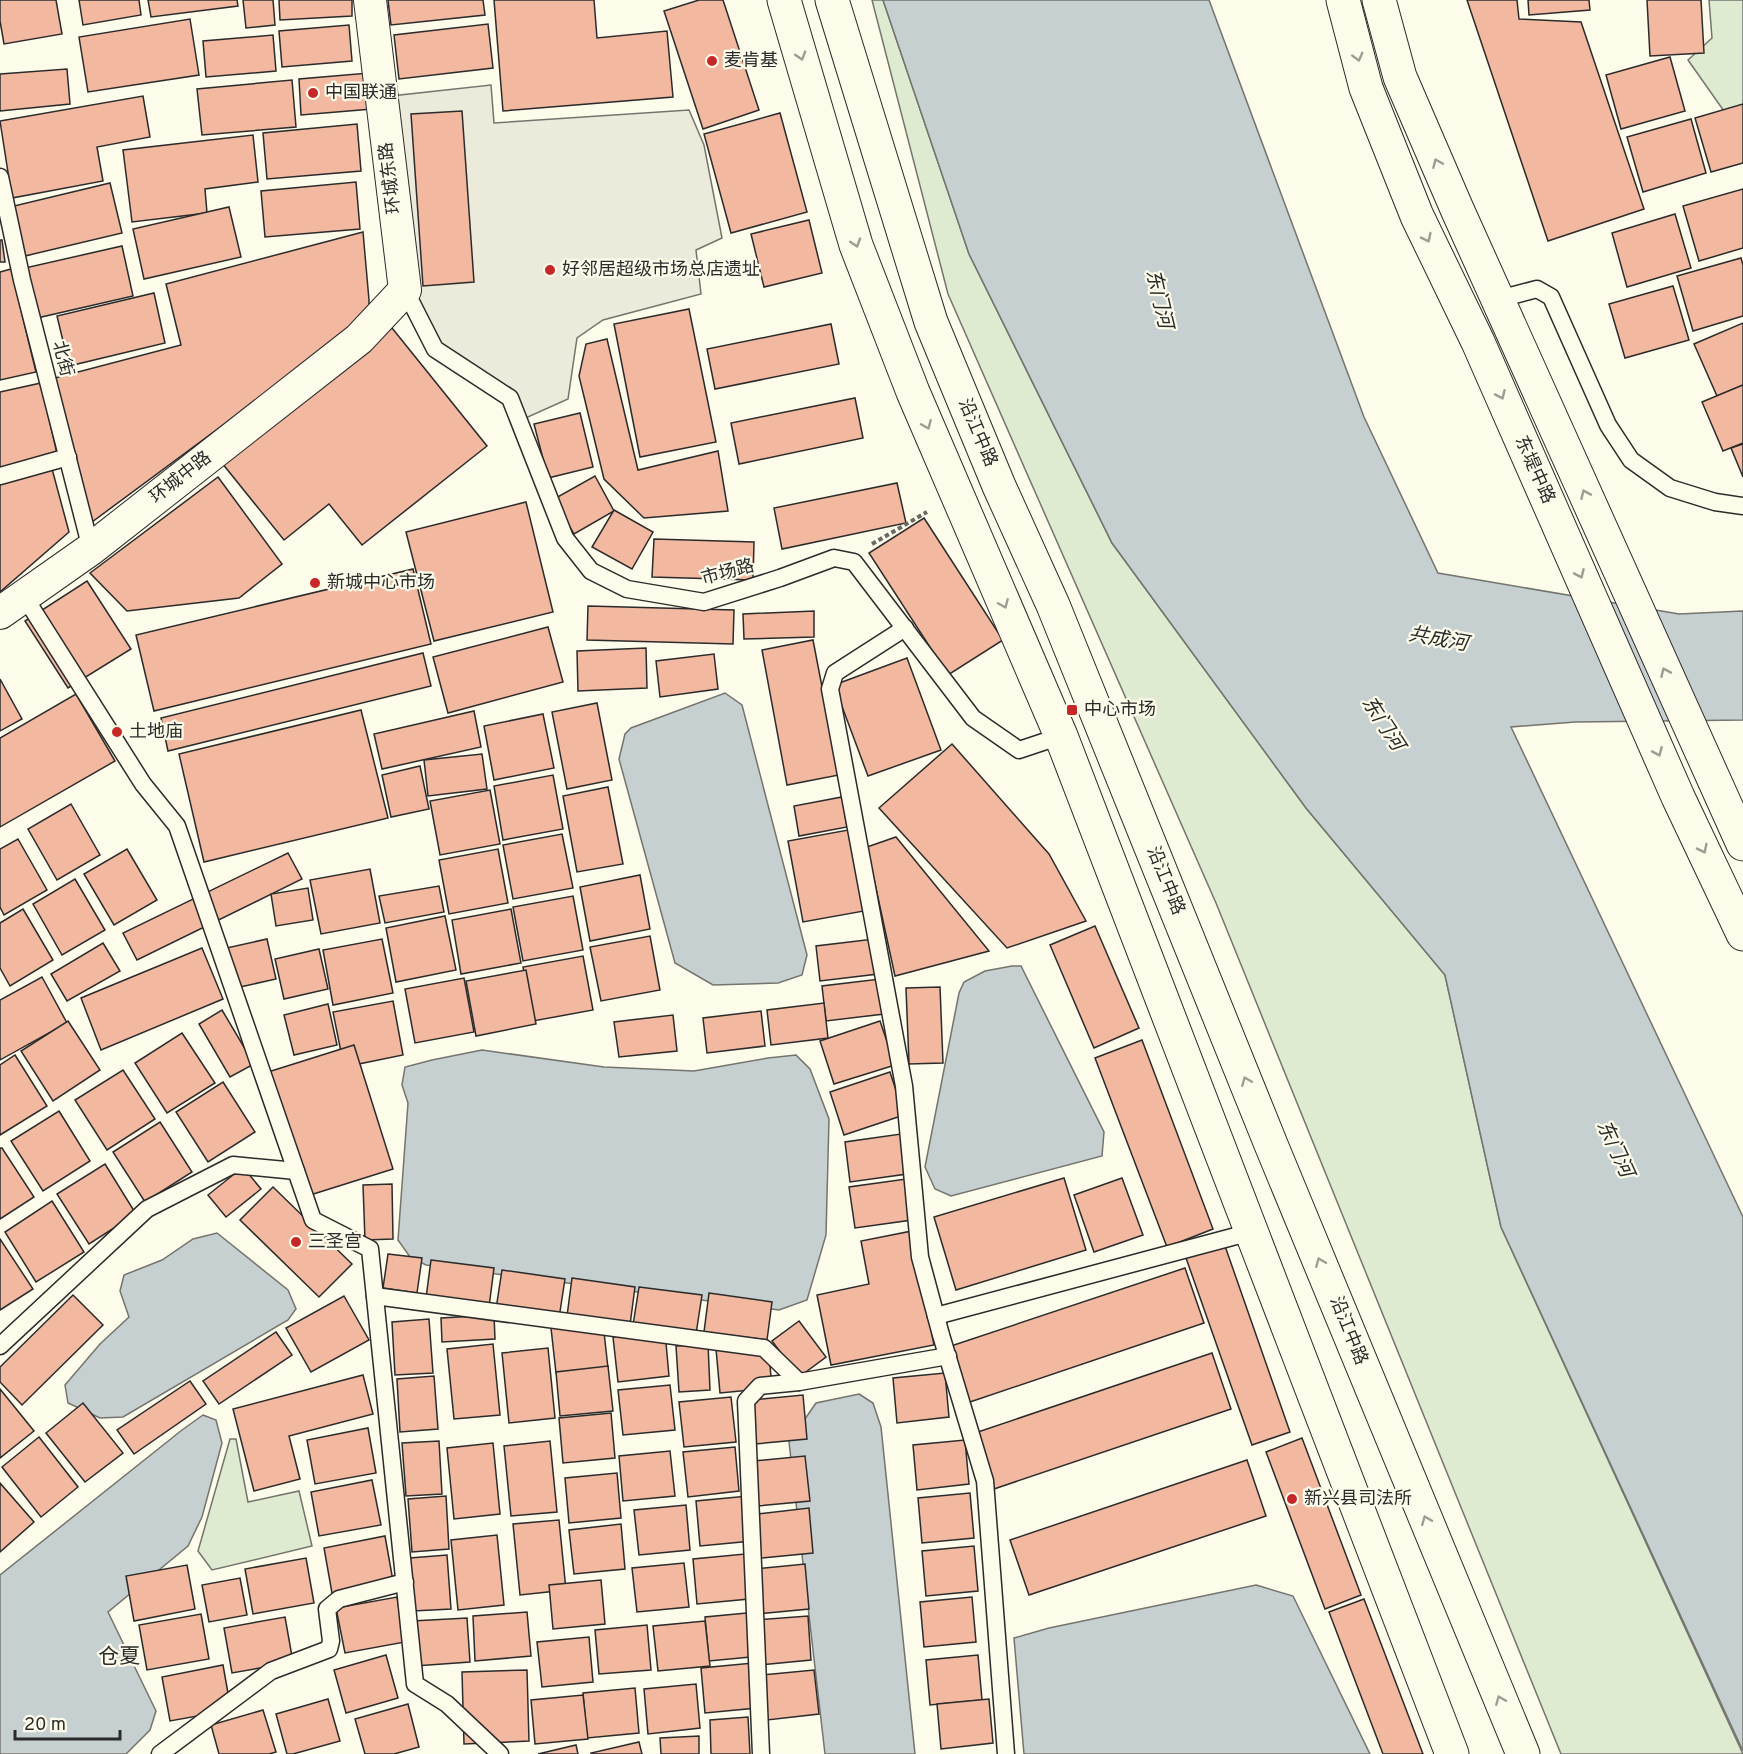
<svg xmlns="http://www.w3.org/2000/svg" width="1743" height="1754" font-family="Overpass,'Noto Sans SC',sans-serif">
<rect width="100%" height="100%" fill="#fdfbea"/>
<g fill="#deebd1" stroke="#74746e" stroke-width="1.5">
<path d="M872,0h11l86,254 143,289 194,265 139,167 56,252 242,527h-182l-345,-851 -268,-609z"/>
<path d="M1709,0h34v138l-55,-78 24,-22z"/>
<path d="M230,1439h6l12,63 51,-11 13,55 -100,24 -14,-19z"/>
</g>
<path fill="#eceadb" stroke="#74746e" stroke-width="1.5" d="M491,85l3,38 195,-13 15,35 18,93 -26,12 5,44 -98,26 -26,18 -9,61 -49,22 -9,-24 -75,-48 -30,-59 -23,-193z"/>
<g fill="#c7d0d0" stroke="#74746e" stroke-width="1.5">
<path d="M883,0h326l155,417 74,156 241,41 64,-3v109l-168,2 -64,5 232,490v534l-242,-524 -56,-252 -139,-167 -194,-265 -143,-289z"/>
<path d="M725,693l17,12 65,250 -5,20 -24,8 -65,2 -38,-22 -56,-204 6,-25 6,-6z"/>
<path d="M1012,966h9l83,166 -2,24 -151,40 -16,-7 -10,-22 34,-174 5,-11 21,-11z"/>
<path d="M482,1050l122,17 90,4 74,-13 28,-3 14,14 19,50 -3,116 -19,65 -28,10 -353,-45 -16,-8 -12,-17 10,-137 -6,-18 3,-18 27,-7z"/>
<path d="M217,1233l71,57 8,19 -8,11 -165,97 -23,1 -32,-15 -3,-18 35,-41 29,-27 -9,-26 4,-16 38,-15 31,-21z"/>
<path d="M859,1394l14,9 8,24 34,327h-90l-36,-312 27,-39z"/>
<path d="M203,1415l13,5 6,23 -20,74 -14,29 -80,66 48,99 -6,19 -24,24h-126v-179l182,-145z"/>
<path d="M1256,1585l37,11 77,158h-346l-10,-116 35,-10z"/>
</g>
<g fill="#f2b8a0" stroke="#2b2b2b" stroke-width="1.5">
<path d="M0,0h56l6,34 -58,10 -4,-23z"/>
<path d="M79,0h60l2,15 -58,10z"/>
<path d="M148,0h89l1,6 -87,11z"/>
<path d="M243,0h30l2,25 -29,3z"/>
<path d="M279,0h73v16l-72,4z"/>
<path d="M388,0h95l2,15 -94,10z"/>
<path d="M494,0h100l3,38 70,-7 6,66 -170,14z"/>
<path d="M699,0h24l36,110 -56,19 -39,-118z"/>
<path d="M1467,0h50l2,19 62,3 63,187 -96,32z"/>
<path d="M1528,0h61l1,10 -61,5z"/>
<path d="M1647,0h54l3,53 -54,3z"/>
<path d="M190,19l9,56 -111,17 -9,-55z"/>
<path d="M488,24l5,44 -94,11 -5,-44z"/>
<path d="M349,25l3,36 -70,6 -3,-36z"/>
<path d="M273,35l3,36 -70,6 -3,-36z"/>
<path d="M1670,57l15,54 -64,18 -15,-54z"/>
<path d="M67,69l3,35 -70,7v-37z"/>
<path d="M369,73l3,36 -71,6 -2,-36z"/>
<path d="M292,80l4,47 -94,8 -5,-46z"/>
<path d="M143,96l7,41 -53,10 6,34 -91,17 -12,-77z"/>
<path d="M1743,104v59l-32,9 -16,-54z"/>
<path d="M462,111l12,171 -51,4 -12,-172z"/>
<path d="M780,113l27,99 -76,21 -27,-99z"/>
<path d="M1691,119l15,54 -63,19 -16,-55z"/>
<path d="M357,124l4,47 -94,8 -4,-46z"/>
<path d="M253,135l5,47 -53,7 2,24 -75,9 -9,-72z"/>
<path d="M356,182l4,47 -95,8 -4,-46z"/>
<path d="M110,183l12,50 -97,23 -11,-50z"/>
<path d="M1743,189v59l-44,13 -16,-55z"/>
<path d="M229,207l12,50 -97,22 -11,-50z"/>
<path d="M1675,214l16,54 -64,19 -15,-54z"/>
<path d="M809,220l13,53 -58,14 -13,-53z"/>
<path d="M363,232l6,68v13l-8,10 -269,199 -37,-144 126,-33 -15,-61z"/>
<path d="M0,240h2l3,22h-5z"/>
<path d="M122,246l11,50 -96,22 -12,-50z"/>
<path d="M1741,258l2,7v51l-50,15 -16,-55z"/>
<path d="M11,269l25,103 -36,8v-108z"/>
<path d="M1673,286l16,54 -64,18 -16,-54z"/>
<path d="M154,293l11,50 -96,23 -12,-50z"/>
<path d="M689,309l27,133 -76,15 -26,-133z"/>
<path d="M1743,323v62l-26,11 -23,-52z"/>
<path d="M831,324l8,40 -124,25 -8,-40z"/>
<path d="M392,328l95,118 -125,99 -33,-41 -45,36 -62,-77z"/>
<path d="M607,339l31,131 80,-19 10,60 -84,7 -40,-39 -25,-103 7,-32z"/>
<path d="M41,383l17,75 -58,13v-79z"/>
<path d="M1743,385v58l-20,8 -21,-49z"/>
<path d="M855,398l8,40 -124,26 -8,-41z"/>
<path d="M580,413l13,54 -45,11 -14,-54z"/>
<path d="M1743,444v33l-12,-29z"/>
<path d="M51,465l18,67 -69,60v-112z"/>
<path d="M595,476l19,35 -40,23 -20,-35z"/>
<path d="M218,477l64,87 -43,34 -112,13 -37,-38z"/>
<path d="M897,483l9,40 -124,26 -8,-41z"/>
<path d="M526,502l27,110 -119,29 -28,-109z"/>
<path d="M614,510l39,22 -21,37 -40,-22z"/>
<path d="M924,518l79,122 -55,35 -79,-122z"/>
<path d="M654,539l100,3 -1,38 -101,-3z"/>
<path d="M413,569l18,75 -277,67 -18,-76z"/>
<path d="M87,581l44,68 -63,39 -43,-67z"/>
<path d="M588,606l146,4 -1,34 -146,-4z"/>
<path d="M814,611v26l-70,2 -1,-25z"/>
<path d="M548,627l15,55 -115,31 -15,-56z"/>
<path d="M813,640l26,135 -52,10 -25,-135z"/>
<path d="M646,648l1,40 -69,3 -1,-40z"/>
<path d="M423,653l8,33 -263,65 -7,-33z"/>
<path d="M714,654l4,35 -58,8 -4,-36z"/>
<path d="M907,658l34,92 -73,26 -34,-91z"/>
<path d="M0,679l22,40 -22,12z"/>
<path d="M76,694l39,67 -115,66v-89z"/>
<path d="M597,703l15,77 -45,9 -15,-77z"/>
<path d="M361,710l27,108 -184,44 -25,-108z"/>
<path d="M474,711l7,36 -99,22 -8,-35z"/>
<path d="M543,714l11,54 -60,12 -10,-54z"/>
<path d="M952,744l97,110 37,67 -79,27 -128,-140z"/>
<path d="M482,754l5,35 -59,7 -4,-36z"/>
<path d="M420,766l9,43 -38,8 -9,-42z"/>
<path d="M553,775l10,54 -60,11 -9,-54z"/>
<path d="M608,787l15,77 -46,8 -14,-76z"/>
<path d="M490,790l10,54 -60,11 -10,-54z"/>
<path d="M842,797l5,30 -48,9 -5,-30z"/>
<path d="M71,804l29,51 -43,25 -29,-51z"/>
<path d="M848,830l16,81 -61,11 -15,-81z"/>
<path d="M562,834l11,54 -60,11 -10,-54z"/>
<path d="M896,837l93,114 -94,25 -28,-129z"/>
<path d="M18,839l29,51 -43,25 -4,-8v-58z"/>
<path d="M127,849l30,51 -43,25 -30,-51z"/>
<path d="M498,849l10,54 -59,11 -10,-54z"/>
<path d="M288,853l14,26 -165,81 -14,-27z"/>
<path d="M370,869l10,54 -59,11 -11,-54z"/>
<path d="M640,875l10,54 -60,12 -10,-54z"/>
<path d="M75,879l30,51 -43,25 -29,-51z"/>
<path d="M439,886l5,26 -59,11 -6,-27z"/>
<path d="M308,888l5,32 -37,6 -5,-32z"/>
<path d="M573,896l10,54 -60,11 -10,-54z"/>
<path d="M23,909l30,51 -43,26 -10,-18v-45z"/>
<path d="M511,909l10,54 -60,11 -9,-54z"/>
<path d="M445,916l11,54 -60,12 -10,-54z"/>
<path d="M1095,926l44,102 -45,20 -44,-103z"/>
<path d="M650,936l10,54 -59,11 -11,-54z"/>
<path d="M267,939l9,40 -45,10 -9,-40z"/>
<path d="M382,939l11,54 -60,12 -10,-55z"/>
<path d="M874,939l4,35 -58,7 -4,-35z"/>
<path d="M103,943l17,28 -53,30 -16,-27z"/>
<path d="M202,948l21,51 -122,51 -20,-52z"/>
<path d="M319,949l9,40 -44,10 -9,-40z"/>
<path d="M583,956l10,54 -60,11 -10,-54z"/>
<path d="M526,970l10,54 -60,12 -10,-55z"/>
<path d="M42,977l25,46 -67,37v-60z"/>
<path d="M464,978l10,54 -59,11 -10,-54z"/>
<path d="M880,979l4,35 -58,7 -4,-35z"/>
<path d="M940,987l3,76 -34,1 -3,-76z"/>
<path d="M393,1001l10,54 -59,12 -11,-55z"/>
<path d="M824,1003l4,35 -57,7 -4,-35z"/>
<path d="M328,1004l9,41 -43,10 -10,-40z"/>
<path d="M222,1010l32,54 -24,13 -31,-53z"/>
<path d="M761,1011l4,35 -58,7 -4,-35z"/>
<path d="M673,1015l4,36 -58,6 -5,-35z"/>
<path d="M68,1021l32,49 -47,31 -32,-50z"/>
<path d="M880,1021l15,44 -61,19 -14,-43z"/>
<path d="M182,1033l33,50 -48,30 -32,-50z"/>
<path d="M1142,1040l71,189 -46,18 -72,-189z"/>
<path d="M354,1045l39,124 -86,27 -39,-124z"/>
<path d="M15,1055l32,51 -47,29v-70z"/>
<path d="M123,1070l32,49 -48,31 -32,-50z"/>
<path d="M890,1072l14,43 -60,20 -14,-43z"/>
<path d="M223,1082l32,50 -47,30 -32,-50z"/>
<path d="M59,1111l31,50 -47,30 -32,-50z"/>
<path d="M160,1122l32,50 -47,30 -32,-50z"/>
<path d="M901,1134l6,40 -57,8 -5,-40z"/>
<path d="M0,1148h2l32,49 -34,22z"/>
<path d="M105,1164l31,50 -47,30 -32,-50z"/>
<path d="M243,1167l18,22 -35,28 -18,-22z"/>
<path d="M1064,1178l22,72 -130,40 -22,-73z"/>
<path d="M1122,1178l21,57 -49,17 -20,-57z"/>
<path d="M906,1179l6,41 -57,8 -6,-41z"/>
<path d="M392,1184l1,55 -28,1 -2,-55z"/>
<path d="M273,1187l79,77 -33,33 -79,-77z"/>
<path d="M52,1201l32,51 -48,30 -31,-50z"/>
<path d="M912,1231l22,114 -103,20 -14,-70 52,-11 -8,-43z"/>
<path d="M0,1239l33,50 -33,21z"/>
<path d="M1225,1246l65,186 -38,13 -66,-187z"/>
<path d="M388,1254l34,4 -5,35 -34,-5z"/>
<path d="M431,1260l63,8 -5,39 -63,-9z"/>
<path d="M1185,1268l19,55 -237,80 -19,-56z"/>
<path d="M502,1270l63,9 -6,39 -63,-9z"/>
<path d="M572,1278l63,9 -5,38 -63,-9z"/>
<path d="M639,1287l63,8 -6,39 -63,-9z"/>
<path d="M709,1293l63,9 -5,38 -63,-8z"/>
<path d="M73,1295l30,30 -81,80 -22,-23v-15z"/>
<path d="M344,1296l25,44 -58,32 -25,-44z"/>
<path d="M494,1315l1,24 -53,3 -1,-24z"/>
<path d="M429,1319l4,54 -38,2 -3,-53z"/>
<path d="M799,1321l27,36 -27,20 -27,-36z"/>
<path d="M603,1323l5,45 -52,5 -5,-45z"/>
<path d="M276,1332l16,23 -73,49 -16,-23z"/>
<path d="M665,1332l4,44 -51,6 -5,-45z"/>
<path d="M768,1343l4,45 -52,5 -4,-44z"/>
<path d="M493,1344l7,71 -46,4 -7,-70z"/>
<path d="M708,1344l2,46 -31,2 -3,-46z"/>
<path d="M548,1348l7,70 -46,5 -7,-70z"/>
<path d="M1212,1353l19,56 -237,80 -19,-56z"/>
<path d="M608,1366l5,45 -53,5 -4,-44z"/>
<path d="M945,1373l4,44 -52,6 -4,-45z"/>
<path d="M363,1375l10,39 -84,22 11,43 -46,12 -21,-82z"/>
<path d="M434,1376l4,53 -38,3 -3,-53z"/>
<path d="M190,1381l16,23 -72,50 -17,-24z"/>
<path d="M670,1385l5,45 -52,5 -5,-45z"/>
<path d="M0,1389l34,42 -34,27z"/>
<path d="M803,1395l4,44 -52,5 -4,-44z"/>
<path d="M731,1397l5,45 -52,5 -5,-45z"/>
<path d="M83,1403l40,50 -38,29 -39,-49z"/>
<path d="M611,1413l4,45 -52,5 -4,-45z"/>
<path d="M368,1428l8,45 -61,11 -8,-44z"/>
<path d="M39,1437l39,50 -37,30 -39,-50z"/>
<path d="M1302,1438l59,157 -36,14 -59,-157z"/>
<path d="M965,1440l4,44 -52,6 -4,-45z"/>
<path d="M439,1441l3,53 -36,2 -4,-53z"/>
<path d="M550,1441l7,71 -46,4 -7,-70z"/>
<path d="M493,1443l7,71 -46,5 -7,-71z"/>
<path d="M735,1447l4,44 -51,6 -5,-45z"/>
<path d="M670,1451l5,45 -52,5 -4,-45z"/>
<path d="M805,1456l5,45 -52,5 -4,-45z"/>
<path d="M1247,1460l19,56 -237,79 -19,-55z"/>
<path d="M617,1473l4,45 -52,5 -4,-45z"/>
<path d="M372,1480l9,45 -62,11 -8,-44z"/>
<path d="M0,1483l34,39 -34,30z"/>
<path d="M970,1493l4,45 -52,5 -4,-45z"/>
<path d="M446,1496l3,53 -37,3 -4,-53z"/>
<path d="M748,1496l4,45 -52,5 -4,-45z"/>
<path d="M686,1505l4,45 -51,5 -5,-45z"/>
<path d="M809,1508l4,45 -52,5 -4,-44z"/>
<path d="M559,1520l7,70 -46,5 -7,-71z"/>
<path d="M621,1524l4,45 -51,5 -5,-44z"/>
<path d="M497,1535l7,70 -46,5 -7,-70z"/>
<path d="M385,1536l8,45 -61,12 -8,-45z"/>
<path d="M974,1546l4,45 -52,5 -4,-45z"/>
<path d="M745,1554l4,45 -52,5 -4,-45z"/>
<path d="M447,1555l4,54 -38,2 -3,-53z"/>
<path d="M306,1558l8,45 -61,11 -8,-45z"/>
<path d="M684,1563l5,44 -52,5 -5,-44z"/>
<path d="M805,1564l4,45 -52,5 -4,-45z"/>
<path d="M187,1565l8,44 -61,12 -8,-45z"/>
<path d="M240,1578l7,37 -38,7 -7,-37z"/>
<path d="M601,1580l4,44 -52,5 -4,-44z"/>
<path d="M397,1597l8,45 -60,11 -9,-45z"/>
<path d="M972,1597l4,45 -52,5 -4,-45z"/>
<path d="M1364,1599l59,155h-40l-54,-142z"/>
<path d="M527,1612l4,44 -56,5 -2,-45z"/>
<path d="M757,1612l4,44 -52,5 -4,-44z"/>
<path d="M201,1614l8,45 -62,11 -8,-45z"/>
<path d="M808,1616l3,44 -52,5 -4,-45z"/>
<path d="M285,1617l8,45 -61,11 -8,-45z"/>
<path d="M467,1618l3,44 -55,4 -3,-45z"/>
<path d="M705,1621l5,45 -52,5 -5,-45z"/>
<path d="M647,1625l4,45 -52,4 -4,-44z"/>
<path d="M589,1637l4,45 -51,5 -5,-45z"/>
<path d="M386,1655l12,43 -52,15 -12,-43z"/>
<path d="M978,1655l4,45 -52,5 -4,-45z"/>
<path d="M753,1663l4,45 -52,5 -4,-45z"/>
<path d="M223,1665l8,45 -61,11 -8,-44z"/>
<path d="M527,1670l2,71 -65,3 -2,-72z"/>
<path d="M814,1670l5,44 -52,6 -5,-45z"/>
<path d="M696,1684l4,44 -52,6 -4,-45z"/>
<path d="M635,1688l4,45 -52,5 -4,-45z"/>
<path d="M583,1695l5,44 -53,5 -4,-44z"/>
<path d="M328,1699l12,42 -47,13h-6l-11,-40z"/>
<path d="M989,1699l4,44 -52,6 -4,-45z"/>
<path d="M408,1704l11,43 -25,7h-29l-10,-35z"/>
<path d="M263,1710l13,42 -7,2h-50l-8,-29z"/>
<path d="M748,1717l2,37h-39l-1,-34z"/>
<path d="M699,1736v18h-38l-1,-16z"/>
<path d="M639,1742l3,12h-51v-1z"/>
<path d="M576,1745l2,9h-40z"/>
</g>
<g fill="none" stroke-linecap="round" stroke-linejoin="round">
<g stroke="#2b2b2b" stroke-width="19">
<g id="service">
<path d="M0,177l22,103 69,269"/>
<path d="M405,290l30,59 75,49 55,140 26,33 36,18 77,13 76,-24 54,-20 20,4 119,156 46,32 42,-14"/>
<path d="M1499,299l38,-10 14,8 57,128 23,35 39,28 45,14 28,4"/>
<path d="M0,476l68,-19"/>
<path d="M24,596l119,188 34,42 136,394 57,29 45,435 32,20 53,50"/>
<path d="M905,628l-70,45 -5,16 74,397 16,171 21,78 44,146 21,273"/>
<path d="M375,1296l389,52 35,34 149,-26"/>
<path d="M936,1316l315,-84"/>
<path d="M0,1346l147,-137 86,-44 63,6"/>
<path d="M160,1754l111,-83 58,-22 2,-8 -4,-32 12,-10 66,-17"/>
<path d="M761,1754l-15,-353 14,-15 39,-4"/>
</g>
</g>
<g stroke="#2b2b2b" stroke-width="34">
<path id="minor" d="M0,613l91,-64 268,-210 46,-49 -35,-290"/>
</g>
<g stroke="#2b2b2b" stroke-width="35">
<g id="secondary">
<path d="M1343,0l23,88 51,128 61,126 200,455 65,137"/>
<path d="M1379,0l21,77 57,132 286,635"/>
</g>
</g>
<g stroke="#2b2b2b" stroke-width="35">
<g id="primary">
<path d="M784,0l72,245 57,147 148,344 391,1018"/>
<path d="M832,0l99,322 68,164 54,119 219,542 251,607"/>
</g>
</g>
<path stroke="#6a6964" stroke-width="4" stroke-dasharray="4.5 3" stroke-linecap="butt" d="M872,544l55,-32"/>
<use href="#service" stroke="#fdfbea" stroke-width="16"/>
<use href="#minor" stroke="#fdfbea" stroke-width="32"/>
<use href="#secondary" stroke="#fdfbea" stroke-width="33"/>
<use href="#primary" stroke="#fdfbea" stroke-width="33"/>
</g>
<defs><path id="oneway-chevron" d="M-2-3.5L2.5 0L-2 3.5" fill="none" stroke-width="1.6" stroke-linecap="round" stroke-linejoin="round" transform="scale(1.5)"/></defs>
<g stroke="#9e9d94">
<use href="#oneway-chevron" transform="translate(801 56) rotate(73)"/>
<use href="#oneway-chevron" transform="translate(1358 57) rotate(75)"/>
<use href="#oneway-chevron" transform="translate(1437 163) rotate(-113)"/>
<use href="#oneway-chevron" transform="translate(1427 238) rotate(64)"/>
<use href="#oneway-chevron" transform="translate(856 243) rotate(72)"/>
<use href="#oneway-chevron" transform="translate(1501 395) rotate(66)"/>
<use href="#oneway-chevron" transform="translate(927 425) rotate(67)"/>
<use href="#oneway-chevron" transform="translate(1585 494) rotate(-114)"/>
<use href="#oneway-chevron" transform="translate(1580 574) rotate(66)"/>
<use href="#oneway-chevron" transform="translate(1004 604) rotate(67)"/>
<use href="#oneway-chevron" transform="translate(1665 672) rotate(-114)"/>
<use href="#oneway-chevron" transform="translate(1658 752) rotate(66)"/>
<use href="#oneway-chevron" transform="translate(1703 849) rotate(64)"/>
<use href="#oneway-chevron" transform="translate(1246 1081) rotate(-112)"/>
<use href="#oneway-chevron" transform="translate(1320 1262) rotate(-112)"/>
<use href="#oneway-chevron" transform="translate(1426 1520) rotate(-112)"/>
<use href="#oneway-chevron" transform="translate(1500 1700) rotate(-112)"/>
</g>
<g fill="#c62828" stroke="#fdfbea" stroke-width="2">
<circle cx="712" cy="61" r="6"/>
<circle cx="313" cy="93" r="6"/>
<circle cx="550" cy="270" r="6"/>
<circle cx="315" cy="583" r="6"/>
<rect x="1066" y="704" width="12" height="12" rx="3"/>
<circle cx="117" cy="732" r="6"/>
<circle cx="296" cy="1242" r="6"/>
<circle cx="1292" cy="1499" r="6"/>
</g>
<g text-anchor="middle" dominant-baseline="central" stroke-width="4.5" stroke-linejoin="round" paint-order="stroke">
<g font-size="18" fill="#2b2b2b" stroke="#fdfbea" text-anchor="start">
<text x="724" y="61">麦肯基</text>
<text x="325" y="93">中国联通</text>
<text x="562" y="270">好邻居超级市场总店遗址</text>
<text x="327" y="583">新城中心市场</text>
<text x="1084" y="710">中心市场</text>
<text x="129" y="732">土地庙</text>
<text x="308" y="1242">三圣宫</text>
<text x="1304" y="1499">新兴县司法所</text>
</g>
<g font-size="18" fill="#2b2b2b" stroke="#fdfbea">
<text transform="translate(391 178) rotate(-97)">环城东路</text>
<text transform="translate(62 359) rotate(76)">北街</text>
<text transform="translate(977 433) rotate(67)">沿江中路</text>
<text transform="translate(1534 470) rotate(66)">东堤中路</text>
<text transform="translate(181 478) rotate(-38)">环城中路</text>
<text transform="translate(728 573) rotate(-15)">市场路</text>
<text transform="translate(1165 881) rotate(68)">沿江中路</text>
<text transform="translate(1348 1331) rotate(68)">沿江中路</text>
</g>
<g font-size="20" font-style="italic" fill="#2b2b2b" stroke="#fdfbea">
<text transform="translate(1158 299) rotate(77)">东门河</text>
<text transform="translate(1438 640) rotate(10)">共成河</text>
<text transform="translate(1382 724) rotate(57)">东门河</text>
<text transform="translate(1614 1149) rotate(65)">东门河</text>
</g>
<g font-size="21" fill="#2b2b2b" stroke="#fdfbea">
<text x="119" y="1657">仓夏</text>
</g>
</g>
<path d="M15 1730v9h105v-9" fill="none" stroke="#2b2b2b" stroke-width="3"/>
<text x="24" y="1730" font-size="18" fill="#2b2b2b" stroke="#fdfbea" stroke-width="4.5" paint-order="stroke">20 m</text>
</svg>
